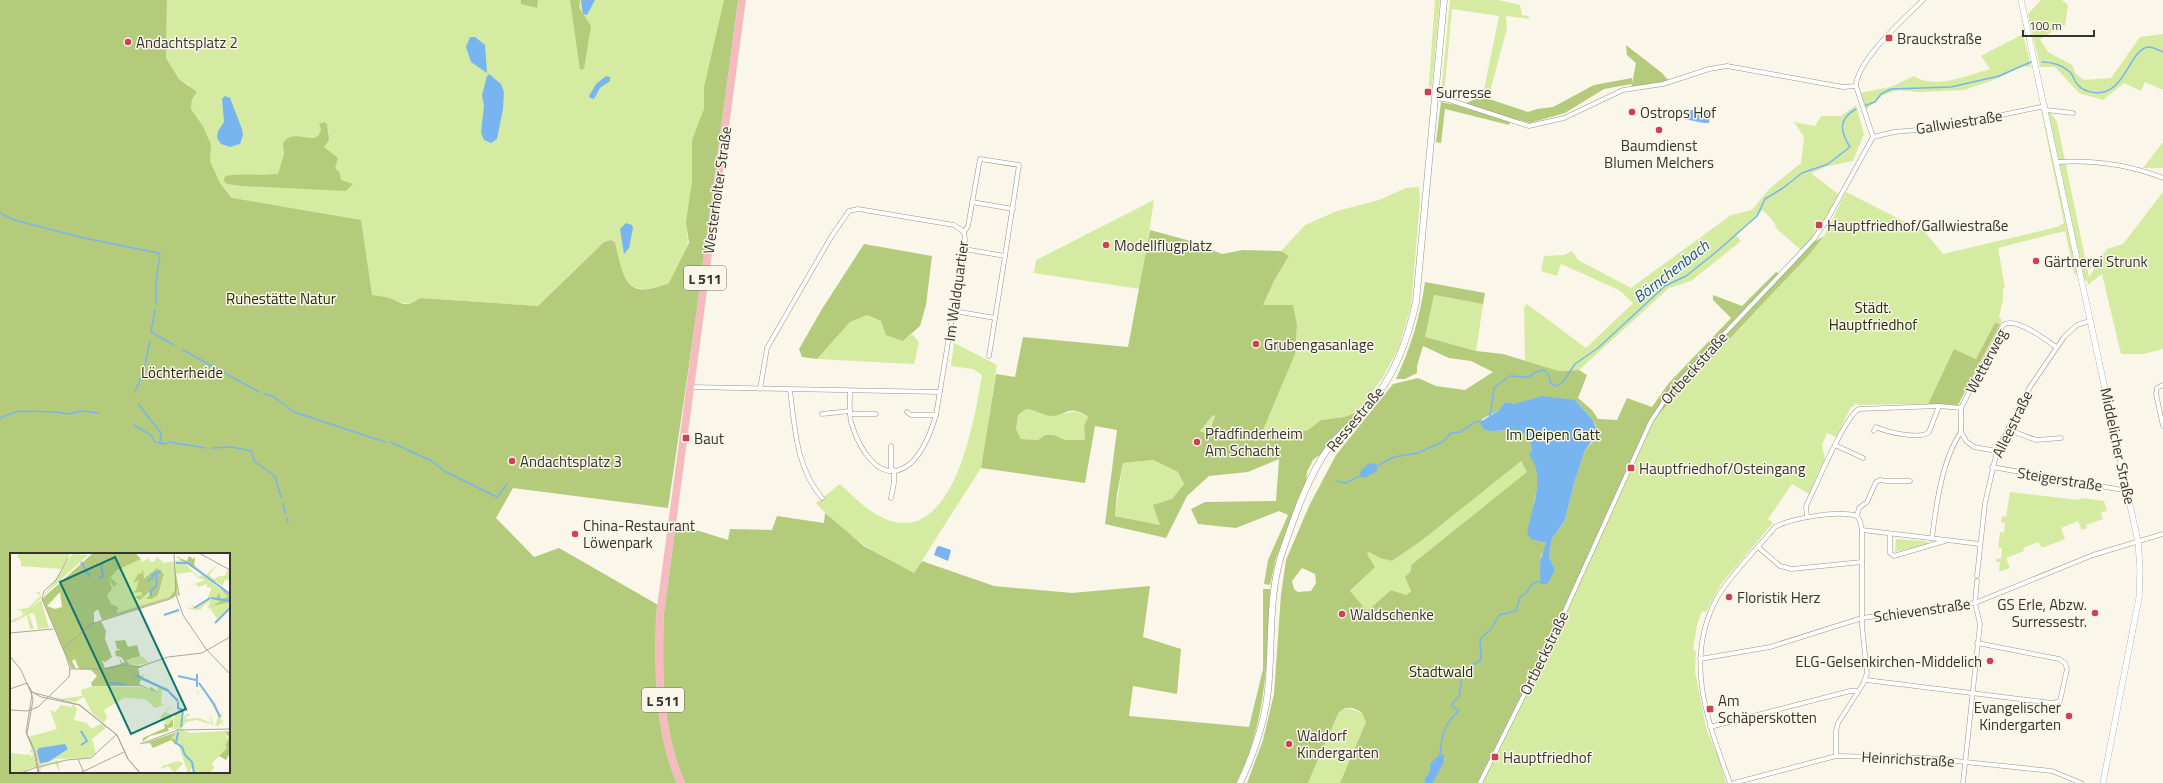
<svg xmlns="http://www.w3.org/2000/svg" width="2163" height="783" font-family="'Titillium Web',sans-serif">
<rect width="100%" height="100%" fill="#faf6e9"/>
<g fill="#d6eba2">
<path d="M167,0h557l-37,234c4,18 -10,34 -18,49 -45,18 -46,-7 -58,-43l-7,2 -66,64 -118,-8c-11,8 -18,6 -29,1 -5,-3 -13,-3 -19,-4l-372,-149 157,-15 75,66 -12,-14 -10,-22 -7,-35 -12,-17 1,-10 -3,-14 -10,-6 -13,-21z"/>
<path d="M1435,0h5l-9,94 -3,2z"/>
<path d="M1450,0h48l22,5 2,10 6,1 2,3 -24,-3 1,12 -18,68 -6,-2 16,-78 -47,-7 -8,86h-3z"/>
<path d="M2041,0h21l6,5 -3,21 -8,-3 -2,7 -15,9 8,13 24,13 3,8 9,7 27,-2 29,-41 23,-3v56l-18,-8 -4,9 -17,-8 -21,17 -24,-7 -24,-26h-15l-12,-53z"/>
<path d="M2023,34l8,33 -11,-1 -21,12 -35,12 -45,2 -21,-2 -15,5 -19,16 -5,-18 32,-6 23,-11c21,14 54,-1 76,-7l-9,-13z"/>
<path d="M1856,105l8,29 -11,27 -25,5 -17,7 30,23 -14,24 -25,31 -25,-22 -3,-7 -11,-12 -27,25 5,6 -50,40 -22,7 -90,82 -20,1 -34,-10 -1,-54 3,-3 59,44 47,-45 -14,-13 -58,-26 -4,12 -16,-5 3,-15 20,-1 8,-4 6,9 53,28 100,-73 21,-5 17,-21 32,-26 3,-26 -10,-15 21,4 6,-10h20z"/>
<path d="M2041,109l8,1 8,12 32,155 18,-28 16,-5 40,-52v157l-20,5h-22l-19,-80 -14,11 -1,-4 -13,-8 -9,-42 -67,17 7,40h-2v12l-4,17 3,3 -21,41 -27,-12 -26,55 -70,1 -2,-2 -3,4h-2l-15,30 -9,-4 -5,12 3,14 -16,35 -17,-10 -24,35 5,4 -52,61 -15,28 -4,-1 -5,14 -4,25 3,1 -1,20 11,57 13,31 7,24h-244l170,-362 156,-165 16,-20 22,-44 79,40 18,22 114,-27 7,-4z"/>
<path d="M2163,142v26h-20z"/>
<path d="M1419,187l1,13 -9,107 -13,42 -15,28 -25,35 -14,5 -23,3 -13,10 -21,5h-26l34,-82 2,-28 -34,-20 12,-26 14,-23 -8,-5 24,-26 32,-14 42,-11 27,-12z"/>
<path d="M1154,200l-14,89 -106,-16 2,-13z"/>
<path d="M1434,295l49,9 -7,47 -52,-14z"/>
<path d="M867,315l14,6 22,20 9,-7 7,8 -5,22 -97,-5 33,-37z"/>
<path d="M954,343l43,22 -16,103 -67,105c-37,-19 -70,-38 -98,-70l24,-19c14,13 30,30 48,36 67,24 87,-103 94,-145l-9,-6 -22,-3z"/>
<path d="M1026,409l10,1 16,6 24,-5 12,6 -4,9 1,14h-21l-10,-5h-9l-7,5 -17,-1 -5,-10 2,-14z"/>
<path d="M1213,415h2l-8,19 -7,-3z"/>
<path d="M1153,460l25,12 6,12 -12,15 -12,26 -45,-9 8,-53z"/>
<path d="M1520,460l8,12 -117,93 1,24 -6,6 -15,-5 -24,21 -17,-19 24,-25 -7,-13 2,-2 11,6 12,3 29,-20z"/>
<path d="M2010,492l68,8 4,-2 22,3 3,10 -6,1 2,7 -17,6 1,3 -5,2 -4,-9 -17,7 4,11 -23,9 -4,-6 -15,6 1,3 -18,7 4,10 -11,4 1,-10h-4l1,-4 4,1 1,-11 -4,-1 2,-15 4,1 1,-10 -4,-1 1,-6 4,1z"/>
<path d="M1896,539l29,2 4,3 -34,8z"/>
<path d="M1348,708l14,5 4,9 -26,61h-32l30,-69 3,-4z"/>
</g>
<g fill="#b5cb7c" fill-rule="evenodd">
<path d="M0,0h167l-1,58 13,21 18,13 -5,7 -1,10 12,17 8,19 -1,16 10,22 12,15 129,22 11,75c6,1 12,1 17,3 15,5 14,11 31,0l118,8 66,-64 7,-2 4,3c9,36 10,58 54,40l20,-40 -3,-21 6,-41v-41l12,-31v-22l20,-87h15l-10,94 -61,414 -155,-20 -17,30 38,39 25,-9 101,58 12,-86 5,4 51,16 2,-11 42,1 5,-14 47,7 1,-10 39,33 50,27 8,-12 72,25 78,7 78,-7 -7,51 38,12 -4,45 -44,-8 -4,30 120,11 14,-58v-80h7c-2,65 -3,135 -34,194h-1236zM11,554h218v218h-218z"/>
<path d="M521,0h17l-1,8 -16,-4z"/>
<path d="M570,0h10l-1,8 12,18 -7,43 -4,1z"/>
<path d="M1626,45l36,28 8,9 -39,7 5,-26 -9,-8z"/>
<path d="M1632,78v6l-28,5 -39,24 -35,10 -19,-5 -2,7 -64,-16 -4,34 -5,-1 5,-40 20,4 19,-10 48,16 9,-3 16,-2 41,-22z"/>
<path d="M324,122l3,2 2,16 -5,7 14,11 -3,10 5,5 1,7 12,4 -7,7 -104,-5 -15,-2 -3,-3 1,-5c18,-3 35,0 53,-2l6,-20 -1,-11c9,-12 19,-4 32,-5l4,-3 2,-6 -2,-5z"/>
<path d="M1150,230l37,10 35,14 21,-4 38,1 8,5 -14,23 -12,26h30l4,20 -2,29 -34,81h26l21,-5 13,-10 23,-3 14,-5 -35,40 -10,8 -6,12 -1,11 -30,75 -6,27 -6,-1 4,-24 20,-45 -9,-4 -43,17 -38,-4 -7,-15 14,-7 71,-1 3,-42 -31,13 -39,4 -22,20 -21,42 -61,-14 12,-94 -22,-4 -10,57 -104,-15 15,-94 19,3 8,-40 105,10zM1026,409c11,1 18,7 25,7 16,0 18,-13 37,1l-4,9 1,14h-20l-11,-5h-9l-7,5 -17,-1 -5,-10 2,-14zM1213,415l2,1 -7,18 -8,-3zM1153,460l25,12 6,12 -12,15 -19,6 7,20 -45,-9 2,-22 6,-31z"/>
<path d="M1824,236l-16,20 -156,165 -1,-3 -98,215 -74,150h-46l12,-24 -15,5 -1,9 -5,6 1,4h-85l26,-61 -4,-9c-8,-6 -18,-8 -24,1l-30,69h-61l16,-43 11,-46 7,-100 5,-34 23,-54 27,-51 57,-71 25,-6 18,8 29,4 28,-18 -22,-11 -22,-3 -26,-12 -6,20v7l-12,6h-9c15,-32 24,-62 29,-97l60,11 -2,11 -49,-9 -9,42 51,14 27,3 56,17 20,-1 8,5 -9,23 14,12 6,9 19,1 10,-22 25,9 16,-23 63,-66 -18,-18v-5l29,11 34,-34 6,3 32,-33zM1575,400l18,20 3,6v12l-11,12 -11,34 -9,36 -13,19 -3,17 6,14 -15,2 1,-17 4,-5 1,-7 -13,-3 -4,-17 5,-14v-7l5,-21 -9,-39 -9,-12 -22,1 -16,-2 -1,-10 16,-8 7,-9 8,2zM1521,461l6,11 -116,93v6l-6,6 6,14 -5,4 -15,-5 -24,21 -17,-20 25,-24 -8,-13 2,-2 11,6 12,3 29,-20zM1302,568l13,6 1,9 -5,8 -13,1 -4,-3 -2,-8z"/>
<path d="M864,244l68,12 -6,49 -6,21 -17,15 -17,-6 -5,-14 -14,-6 -17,7 -33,37 -15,-2 -3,-8 23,-40z"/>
<path d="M1995,323l5,1 -42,81 -30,-1 26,-55 22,10z"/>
</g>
<g fill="#78b5f0">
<path d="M581,0h14l-8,15 -4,-1z"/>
<path d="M470,37h5l10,8 2,28 -16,-11 -5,-15z"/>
<path d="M489,74l12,10 3,8 -1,17 -6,30 -6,4 -7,-3 -3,-7 3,-28 -2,-10 5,-19z"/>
<path d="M606,76l4,1v4l-10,7 -6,11 -4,-1 -1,-2 7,-12z"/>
<path d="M225,96l5,2 12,31 1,6 -3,9 -10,3 -9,-3 -4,-6 1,-7 6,-9 -2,-23z"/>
<path d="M1686,109l24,4 -1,10h-5l-20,-4v-8z"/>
<path d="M626,223l6,2 1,3 -4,20 -5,6 -4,-25z"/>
<path d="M1542,396l33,4 18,20 5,13 -13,17 -11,34 -9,36 -13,19 -3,17 6,14 -8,14h-6c-1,-7 -2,-23 1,-29 1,-5 3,-7 4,-12l-13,-3 -6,-6c4,-27 20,-56 2,-79l3,-5 -2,-8 -9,-12 -31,1 -7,-2 -3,-7 18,-11 7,-9 9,2z"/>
<path d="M1374,463l3,3v5l-13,7 -4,-2 1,-6 7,-6z"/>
<path d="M939,546l12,4 -3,11 -14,-6 3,-8z"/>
<path d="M1440,754l4,1v7l-11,21h-8l-1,-4 5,-6 1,-9z"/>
</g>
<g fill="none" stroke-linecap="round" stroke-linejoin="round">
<g stroke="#78b5f0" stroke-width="1.5">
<path d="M2042,62c10,0 20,3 28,10 4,4 4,10 8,13 6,7 18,9 26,7 21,-5 28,-43 44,-45 5,0 11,3 15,5"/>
<path d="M1864,106l11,-4 6,-8 10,-5 60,-2 48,-11 32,-14"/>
<path d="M0,213l14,7 70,18 74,15 2,1 -4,27v23"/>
<path d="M155,310l-4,22 23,13"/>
<path d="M183,350l76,42"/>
<path d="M135,392l9,-22 6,-29"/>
<path d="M264,394l9,2 21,16 91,30"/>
<path d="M138,404l23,29 -1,10"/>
<path d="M1490,416l4,-28 15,-12 19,1 8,-5 8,-2 5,6 2,8 6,2 6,-4 12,-18 23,-16 67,-62 21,-10 29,-23 42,-37 8,-17 18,-11 19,-15 26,-9 22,-17c-10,-16 -12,-28 6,-38"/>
<path d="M0,418l19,-7 37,1 12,2 14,-3 16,2"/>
<path d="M134,425l18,11 3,6 11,2 3,-2 37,6"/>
<path d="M390,442l40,18 16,12 51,25 10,-13"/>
<path d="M212,448l20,-1 19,4 4,11 20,14 6,21"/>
<path d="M1377,466l17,-9 24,-4 26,-12 7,-8 9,-1 17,-11 3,1"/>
<path d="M1336,481l9,2 15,-7"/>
<path d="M283,504l2,9"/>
<path d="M287,518l1,5"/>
<path d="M1440,754c1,-17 5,-32 19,-43l-7,-5 2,-5 5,-4 3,-22 10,-10 9,-5 -1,-21 12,-11 7,-13 17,-4 4,-14 6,-4 7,-10 8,-2"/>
</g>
<g stroke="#989589" stroke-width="5">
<g id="minor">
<path d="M1435,98l14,2 80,26 35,-8 59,-28 40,-6 46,-15 18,-3 116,21 13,-1"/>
<path d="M2046,110l27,3"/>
<path d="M1873,137l21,-5 46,-4 105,-22"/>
<path d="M1873,137l-17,-51c1,-26 49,-68 67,-86"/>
<path d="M2057,162c35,-2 73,3 106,16"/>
<path d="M972,202l41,7"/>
<path d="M964,232l4,-6 12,-67 39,6 -14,91"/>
<path d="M964,249l41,7 -16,100"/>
<path d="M954,311l41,7"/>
<path d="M2163,385l-6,3 -1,6 7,32"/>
<path d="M690,387l250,5"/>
<path d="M760,389l7,-41 64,-111 18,-26 9,-2 96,16 10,7 1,8 -29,175c-5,17 -12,36 -25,48 -31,26 -53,-17 -60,-41 -2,-10 -1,-21 -1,-31"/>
<path d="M790,390c5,39 6,77 32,108"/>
<path d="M907,412l4,3h25"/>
<path d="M822,414l28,-3"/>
<path d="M850,414h26"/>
<path d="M2009,430l27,10 25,-2"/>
<path d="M1874,431l2,-4c10,5 45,13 53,5l10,-26"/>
<path d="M1835,445l28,13"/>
<path d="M1997,451l-23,-4 -8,-6 -5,-9v-24l42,-83c12,-9 42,14 53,22"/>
<path d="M1992,467l136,24"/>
<path d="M891,470v-24"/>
<path d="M891,498l3,-15v-13"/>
<path d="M1857,516l2,-8 8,-6 9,-20 4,-2 7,1h23"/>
<path d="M1807,517l-1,-11c9,-18 39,-90 53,-97l80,-3 22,2"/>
<path d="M1862,530l118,14"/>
<path d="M1890,534v19l4,3 51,-15"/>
<path d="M1932,538c4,-33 10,-78 29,-106"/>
<path d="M1758,547l22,19 12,3 70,-7"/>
<path d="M1977,576l8,-73 12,-52 33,-64 34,-50 13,-12 13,-4"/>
<path d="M1700,659l70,-12 92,-29 113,-15 118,-48 70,-21"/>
<path d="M1866,680l186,23 8,-2 7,-32 -2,-6 -6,-4 -82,-16"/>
<path d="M1710,727l140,-36h8"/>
<path d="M1480,783l74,-148 97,-214 22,-33 140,-148 14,-20 46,-83"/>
<path d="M1730,783c-22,-61 -47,-123 -13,-185 12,-22 41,-50 58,-71 17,-9 63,-17 82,-11l3,5 2,9v96l5,47 -4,11 -25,39 -2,8v25"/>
<path d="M1734,783l102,-27 91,2 125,13 29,12"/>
<path d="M1963,783l17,-159 -5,-21 2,-22"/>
</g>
</g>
<g stroke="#989589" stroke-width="6">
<path id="tertiary" d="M2021,0l117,542 2,27 -1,29 -36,185"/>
</g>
<g stroke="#989589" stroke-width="7">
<path id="secondary" d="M1240,783c13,-28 25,-61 28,-93 5,-49 -1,-99 17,-146 11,-32 24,-69 44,-97 12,-15 27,-27 40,-42 26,-29 39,-66 47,-103l28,-302"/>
</g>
<g stroke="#d7d6d5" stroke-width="8">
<path id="primary" d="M681,783c-23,-50 -23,-115 -21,-169l82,-614"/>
</g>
<use href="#minor" stroke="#fff" stroke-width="4"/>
<use href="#tertiary" stroke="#fff" stroke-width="5.5"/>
<use href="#secondary" stroke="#fff" stroke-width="6"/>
<use href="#primary" stroke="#f7bbbe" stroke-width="7"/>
</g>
<g fill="#cf3f55" stroke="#faf6e9" stroke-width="1.5">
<rect x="1885" y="34" width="8" height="8" rx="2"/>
<circle cx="128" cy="42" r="4"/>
<rect x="1424" y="88" width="8" height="8" rx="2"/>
<circle cx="1632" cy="112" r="4"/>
<circle cx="1659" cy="130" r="4"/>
<rect x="1815" y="221" width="8" height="8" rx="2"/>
<circle cx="1106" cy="245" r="4"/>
<circle cx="2036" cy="261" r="4"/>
<circle cx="1256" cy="344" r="4"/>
<rect x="682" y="434" width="8" height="8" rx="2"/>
<circle cx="1197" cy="442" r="4"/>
<circle cx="512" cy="461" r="4"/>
<rect x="1627" y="464" width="8" height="8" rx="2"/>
<circle cx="575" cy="534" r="4"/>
<circle cx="1729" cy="597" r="4"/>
<circle cx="2095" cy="613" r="4"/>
<circle cx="1342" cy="614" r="4"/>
<circle cx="1990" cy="661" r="4"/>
<rect x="1706" y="705" width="8" height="8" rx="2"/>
<circle cx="2069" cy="716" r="4"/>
<circle cx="1289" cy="744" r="4"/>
<rect x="1491" y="753" width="8" height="8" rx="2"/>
</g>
<g text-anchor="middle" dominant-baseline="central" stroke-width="3" stroke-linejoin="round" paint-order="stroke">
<g fill="#faf6e9" stroke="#706e67" stroke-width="1">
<rect x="684" y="266" width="42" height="24" rx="3"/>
<rect x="642" y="688" width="42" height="24" rx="3"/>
</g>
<g font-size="14" font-weight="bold" fill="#35342f">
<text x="705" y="278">L 511</text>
<text x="663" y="700">L 511</text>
</g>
<g font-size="15" fill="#35342f" stroke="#faf6e9" text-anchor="start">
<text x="1897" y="38">Brauckstraße</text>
<text x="136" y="42">Andachtsplatz 2</text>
<text x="1436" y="92">Surresse</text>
<text x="1640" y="112">Ostrops Hof</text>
<text x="1659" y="145" text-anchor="middle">Baumdienst<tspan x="1659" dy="17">Blumen Melchers</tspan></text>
<text x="1827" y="225">Hauptfriedhof/Gallwiestraße</text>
<text x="1114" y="245">Modellflugplatz</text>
<text x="2044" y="261">Gärtnerei Strunk</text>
<text x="1264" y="344">Grubengasanlage</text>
<text x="1205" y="433">Pfadfinderheim<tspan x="1205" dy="17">Am Schacht</tspan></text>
<text x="694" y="438">Baut</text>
<text x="520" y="461">Andachtsplatz 3</text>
<text x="1639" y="468">Hauptfriedhof/Osteingang</text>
<text x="583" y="525">China-Restaurant<tspan x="583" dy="17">Löwenpark</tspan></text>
<text x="1737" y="597">Floristik Herz</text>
<text x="2087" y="604" text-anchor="end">GS Erle, Abzw.<tspan x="2087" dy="17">Surressestr.</tspan></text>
<text x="1350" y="614">Waldschenke</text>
<text x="1982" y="661" text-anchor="end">ELG-Gelsenkirchen-Middelich</text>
<text x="1718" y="700">Am<tspan x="1718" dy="17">Schäperskotten</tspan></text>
<text x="2061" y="707" text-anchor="end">Evangelischer<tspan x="2061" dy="17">Kindergarten</tspan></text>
<text x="1297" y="735">Waldorf<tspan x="1297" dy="17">Kindergarten</tspan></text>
<text x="1503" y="757">Hauptfriedhof</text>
</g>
<g font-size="15" fill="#35342f" stroke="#faf6e9">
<text transform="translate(1959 122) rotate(-9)">Gallwiestraße</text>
<text transform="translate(717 190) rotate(-82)">Westerholter Straße</text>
<text transform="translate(956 291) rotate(-82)">Im Waldquartier</text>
<text transform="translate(1986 361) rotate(-62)">Wetterweg</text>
<text transform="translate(1694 368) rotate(-48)">Ortbeckstraße</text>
<text transform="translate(1355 419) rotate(-50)">Ressestraße</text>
<text transform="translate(2012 424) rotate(-64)">Alleestraße</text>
<text transform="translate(2118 446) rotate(78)">Middelicher Straße</text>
<text transform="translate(2060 479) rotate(9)">Steigerstraße</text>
<text transform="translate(1922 610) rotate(-8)">Schievenstraße</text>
<text transform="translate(1544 653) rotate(-64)">Ortbeckstraße</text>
<text transform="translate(1908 759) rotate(3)">Heinrichstraße</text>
</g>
<g font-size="15" fill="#252d0c" stroke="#faf6e9">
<text x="281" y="298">Ruhestätte Natur</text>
<text x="1873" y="307">Städt.<tspan x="1873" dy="17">Hauptfriedhof</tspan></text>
<text x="182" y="372">Löchterheide</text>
<text x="1553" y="434">Im Deipen Gatt</text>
<text x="1441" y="671">Stadtwald</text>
</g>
<g font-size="16" font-style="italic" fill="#15578c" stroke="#faf6e9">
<text transform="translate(1671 271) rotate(-38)">Börnchenbach</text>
</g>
</g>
<g transform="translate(10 553)">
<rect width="220" height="220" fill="#faf6e9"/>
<path d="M11,0h50l-10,16 -40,-3v-5l-4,-5zM119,0h6l7,8 -1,2 7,-5 3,4h3l3,-5 7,6 18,-3 16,17 5,-2 -9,-6v-4l12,10 12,-11 -9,11 5,4 6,-3h5l2,-6 3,1v11l-4,-3 -4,7 -6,-5 -2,3 16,13v11l-13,11 -7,-11 -2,1 2,-9 -4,4 2,3 -3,-3 -5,6 -12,-1 1,-3 1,2h3l-2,-6 3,5 13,-7 4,-10v-3l-4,1v-4l-9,3 -2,-3 -8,2 17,-6 -7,-2 -6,-6 -16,2 1,18 -7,6 -49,15 -5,-1 1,2 -15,5 -5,-12v-8l10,-5 -10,4v-17l7,-5 -3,-14zM147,15l7,6 -6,21 -6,4 -2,-7 -8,4 -4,-20 6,-2 -1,4zM62,1l16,1 -45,41 11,-14zM30,39l1,6 -16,15 -6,5 -9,5v-5l1,3 11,-6v-4l-6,-1 12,-2 13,-13 -6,-2zM31,47l8,28 -11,1 -3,-14 -3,-2 -3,1 5,15h-4l-3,-13 2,-2 -19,10zM125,102l7,1 7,7 -18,3 -5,-6 9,-2zM134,121l-1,5 5,2v-7l1,7 14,8 3,-2 13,13 -2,2 -7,-10 -8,-2 -1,12 6,7 8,-5 -10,8 8,3 -5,10 -8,-8 7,-8 -3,-4 -9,3 -10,-9 -21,-1 -20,12 3,7 -3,6 -12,-10 -8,-16 -9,5 -17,-3 24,-3 -1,-6 12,-4 47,1 17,5 1,-5 -17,-7 -1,-4zM194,135l16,27 3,-4 -2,7v3l3,-1 -2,2 2,4 -3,-3 -3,3 -22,-6 -10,2 -5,7 9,4 35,-2 4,11 -5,4 3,2 -15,15 2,5 -4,5h-15l-3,-5 -2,3 2,2h-4l-11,-32 -6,-3 3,-4h3l-1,-5h-6l4,-1v-15l6,1 -3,-8 1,-4 3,-2 2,2h-4v6l11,2 -7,2v7l3,-5h5l-7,5 15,-1 12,5 -1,-10 3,11 3,1 2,-10 -15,-26 -5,3 -1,5v-5zM63,150l4,6 -3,11 13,3 4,6 11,-6 5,4 -15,12 4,15 -8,4 -32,1 -17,7 19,-6 2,13 -5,-10 -15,3h7l-6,2 -1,5 -5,-22 -7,-14 29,-8 -7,-19 5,2 6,-7 11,2zM22,196l4,17 -16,7h-10v-20l18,2 1,-2 2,4 2,-2 -3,-4zM168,208l5,2 -6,7 -3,2 -6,-6 -7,3 1,-3z" fill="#d6eba2" fill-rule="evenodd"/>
<path d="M83,0h42l6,6 -24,11 -7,8 7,5 -3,4 -5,-8 3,10 -5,6 4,9 7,3 -1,6 53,-16 5,-7v-22l5,28 -3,-1 1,-7 -4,9 -72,23 -4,-11 -4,3v11l7,-2 5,10 -1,8 7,18 -7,5 -3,-2 3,8 16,-4 -2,-7 3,6 3,-1 -4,-5 -5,-1 -1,-5 7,-2h-5l-2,-8 10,-1 3,7 9,-2 3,11 -14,4 5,6 -13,-1 24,1 1,5 -1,-4 -4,1 3,12 -2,4 11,5 1,-2 8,6 -19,-7h-48l-1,-3 6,-7 -6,-6 -12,-1 -4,-10 -3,2 4,8 -5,-1 -29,-69zM50,39l2,15 -7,2 -8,-3zM165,3l12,5 2,-5 4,3 2,-2 -1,12zM133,15l1,10 13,-10 7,6 -6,21 -6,4h-6l4,-4 -1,-3 -9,8 -5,-3 -5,3 9,-5 3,1 -1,-4 -9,1 4,-3 3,-10 -6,3 5,-9 4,-1zM205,29l15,14v6l-18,4 9,-5 -6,-1 4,-7 2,6 7,-2zM163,165v9l-5,1 1,3 -19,5 -8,6 1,-4 22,-10 -1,-5 4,2zM215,178l5,1v21l-4,7 -7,-4 8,-8 -2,-2 4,-8zM167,179l-6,6 5,2v5l-5,-5 -18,8 -3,-5 -8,1z" fill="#b5cb7c" fill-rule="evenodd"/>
<path d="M55,191l3,5 -20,13 -8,1 -3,-12 2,-3z" fill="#78b5f0"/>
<path fill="none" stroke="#78b5f0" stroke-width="2" d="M71,9l9,15M166,10h12l42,31M89,25l4,-2 -2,-13M137,28l6,-3 -1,-3 9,-4M141,43v-5l6,-6 -1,-12M201,45l19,3M184,55l16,-10M154,62l15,-5M205,70l15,-15M125,122l34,16M168,123l18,4M100,130l15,1M189,130l15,21 6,13M187,134v-13M159,139l9,9M168,149v6l5,2 -2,17M168,179l-2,11 6,4 3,8 7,7 2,11M71,192l6,-4 -6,-10"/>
<path fill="none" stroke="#aba89f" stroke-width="1" d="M164,0l2,42M189,0l31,17M166,42l7,20 23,34 24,25M0,80l43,-4M53,96l28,-25 79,-25 6,-4M0,103l11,14 11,25 -6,37 8,20 4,21M59,116h34l20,-4 16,2 29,-10 34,-4 28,-16M20,135l3,12 -6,34 8,17 4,22M0,136l17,-6 5,9 9,5 38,8 38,30 11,24 12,14M21,139l49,13 37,30 11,24 12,14M0,157l17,1 11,-4 31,-30 1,-8 -4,-13 -24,-57 2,-8 12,-11 12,-22M130,191l38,-14 52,-1M68,206l6,14M24,215l33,-8 24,-2 26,-24M11,220l13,-5M70,220l44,-21"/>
<path fill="#0f766e" fill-opacity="0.15" stroke="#0f766e" stroke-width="2" d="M105,4l71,152 -55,25 -71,-152z"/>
<rect width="220" height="220" fill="none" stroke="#35342f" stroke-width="2"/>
</g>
<path d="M2023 30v6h71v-6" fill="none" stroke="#35342f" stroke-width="2"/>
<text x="2029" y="30" font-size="12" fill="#35342f" stroke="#faf6e9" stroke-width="3" paint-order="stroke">100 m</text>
</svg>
